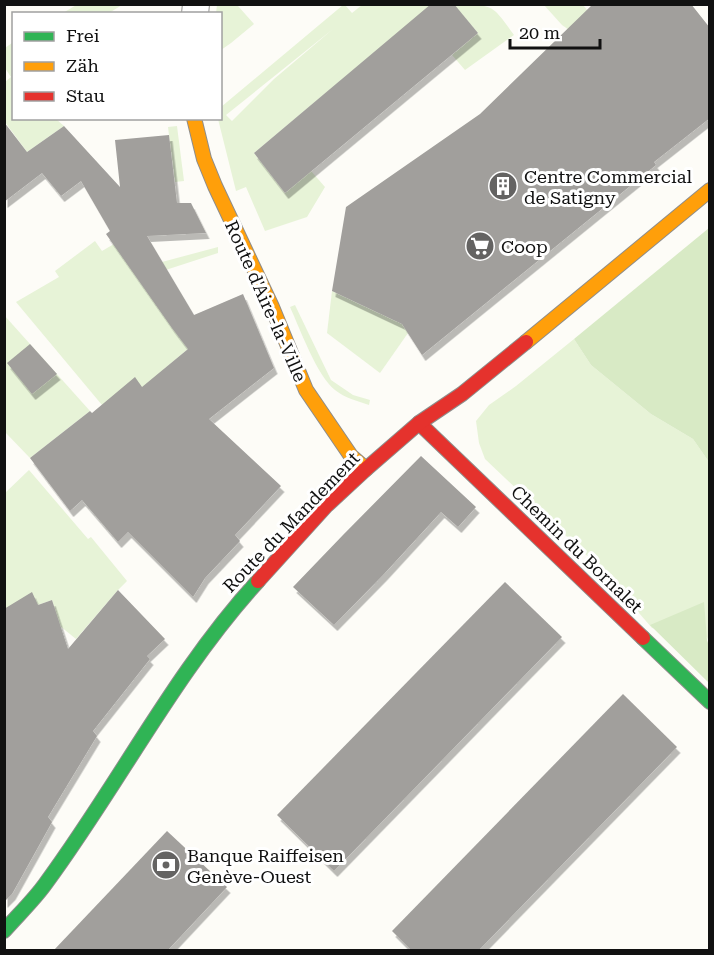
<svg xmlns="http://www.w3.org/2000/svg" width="714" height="955" font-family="'Roboto Serif',serif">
<defs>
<filter id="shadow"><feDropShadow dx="3.5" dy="6" stdDeviation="0" flood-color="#0004"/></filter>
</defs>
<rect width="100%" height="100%" fill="#fdfcf7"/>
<g fill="#e7f3d7" fill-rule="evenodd">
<path d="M78,4h44v1l-13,8h-46z"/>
<path d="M217,5h23l-2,1 16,18 -23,19 -10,7 -1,-36 -4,-1z"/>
<path d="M343,5h2l7,8 10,-8h69l-177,148 31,40 26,-22 14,16 -18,30 -42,14 -19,-44 -10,4 -18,-72 2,-1 1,-11zM333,29l-59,50 -42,42 -6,-6z"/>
<path d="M454,5c40,0 37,-2 60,30l-49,35 -13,-15 26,-22z"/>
<path d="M544,5h39l25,30 -14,13 -32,-23z"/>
<path d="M12,43h2v75l42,1 8,7 -37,26 -22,-30v-40l6,-5 -6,-9v-20z"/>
<path d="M177,126l7,55 -9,1 -7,-55z"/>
<path d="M95,241l7,10 12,-7 18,26 86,-23v6l-80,26 50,70 -24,20 14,18 -76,18 -86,-103 43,-25 -4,-6z"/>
<path d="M332,291l70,33 6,9 -28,40 -53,-40z"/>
<path d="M295,305l36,75 22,15 17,5 -1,5c-12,-4 -24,-7 -34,-15 -18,-14 -35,-61 -45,-83z"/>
<path d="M4,315l86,96 -60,47 -25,-26z"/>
<path d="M574,339l17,26 60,49 42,25 16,23v182l-2,-7 -55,-9 -52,-60 -115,-109 -6,-16 -3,-22 13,-16 27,-19z"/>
<path d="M29,470l59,69 3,-2 36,44 -9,9 -42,49 -16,-13 -8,-26 -14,5 -32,3 -1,-1 -1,-113z"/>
</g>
<g fill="#d8eac5">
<path d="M709,228v234l-16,-23 -42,-25 -60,-49 -17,-26z"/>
<path d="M704,602l3,38 2,6v37l-59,-58z"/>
</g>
<g fill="#a19f9c" filter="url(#shadow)">
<path d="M431,4h23l24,29 -193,160 -31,-40z"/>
<path d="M593,4h98l19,24v90l-56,44 2,3 -234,190 -20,-31 -70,-33 14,-84 134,-93z"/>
<path d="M4,122l23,30 37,-26 56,61 -5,-47 54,-5 8,68h14l15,30 -59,3 47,79 49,-21 31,74 -65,51 72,67 -46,49 5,6 -35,37 -12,19 -65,-65 -10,10 -36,-42 -12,11 -40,-53 60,-47 2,2 43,-36 7,10 46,-38 -16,-21 -66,-94 4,-3 -29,-50 -20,15 -19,-23 -38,29z"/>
<path d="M30,344l27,30 -25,20 -25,-31z"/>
<path d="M421,456l55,51 -18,20 -17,-15 -57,62 -50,51 -41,-38 50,-52z"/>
<path d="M505,582l57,55 -228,234 -57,-56z"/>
<path d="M118,590l47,49 -18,17 3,3 -57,72 4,5 -49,81 4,5 -40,72 -8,8v-293l28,-17 6,13 14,-5 16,49z"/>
<path d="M623,694l54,53 -199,204h-66l-20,-20z"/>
<path d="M167,831l60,56 -60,64h-114z"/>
</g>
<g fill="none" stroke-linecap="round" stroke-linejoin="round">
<g stroke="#979795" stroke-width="28">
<path id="street" d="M195,14l1,-10"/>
</g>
<g stroke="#8e8d8b" stroke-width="16">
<g id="fast">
<path d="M643,638l67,64"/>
<path d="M4,931c14,-16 30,-31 42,-48 73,-99 129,-211 212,-302"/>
</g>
</g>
<g stroke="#8e8d8b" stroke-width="16">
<g id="slow">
<path d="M194,118l10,41 11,27 57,121 34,83 45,66 15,13"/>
<path d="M526,342l184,-152"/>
</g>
</g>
<g stroke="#8e8d8b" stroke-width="16">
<g id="jam">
<path d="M419,423l224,215"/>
<path d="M258,581l68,-75 40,-37 53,-46 43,-29 64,-52"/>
</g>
</g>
<use href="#street" stroke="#fffffe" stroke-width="26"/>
<use href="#fast" stroke="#30b455" stroke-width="14"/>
<use href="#slow" stroke="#ff9f0a" stroke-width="14"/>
<use href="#jam" stroke="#e5322d" stroke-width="14"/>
</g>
<defs>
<g id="building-disc" transform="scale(1.5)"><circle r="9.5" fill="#646362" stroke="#fff"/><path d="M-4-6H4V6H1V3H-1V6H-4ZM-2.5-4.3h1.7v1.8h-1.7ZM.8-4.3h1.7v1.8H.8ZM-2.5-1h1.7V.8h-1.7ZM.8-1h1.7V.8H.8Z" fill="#fff"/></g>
<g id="supermarket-disc" transform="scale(1.5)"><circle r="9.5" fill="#646362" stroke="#fff"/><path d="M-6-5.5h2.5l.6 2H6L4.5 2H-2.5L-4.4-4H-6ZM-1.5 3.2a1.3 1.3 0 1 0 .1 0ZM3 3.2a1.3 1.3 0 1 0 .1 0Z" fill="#fff"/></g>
<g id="bank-disc" transform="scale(1.5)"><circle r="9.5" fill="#646362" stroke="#fff"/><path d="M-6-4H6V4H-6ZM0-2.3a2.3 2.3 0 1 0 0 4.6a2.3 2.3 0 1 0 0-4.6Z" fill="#fff"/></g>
</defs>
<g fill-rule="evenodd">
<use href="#building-disc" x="503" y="186"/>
<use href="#supermarket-disc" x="480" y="246"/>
<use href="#bank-disc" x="166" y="865"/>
</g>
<g text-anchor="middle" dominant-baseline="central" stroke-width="6" stroke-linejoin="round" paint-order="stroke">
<g font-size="18" fill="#111" stroke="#fff" text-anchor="start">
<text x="524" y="176">Centre Commercial<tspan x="524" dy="21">de Satigny</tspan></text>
<text x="501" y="246">Coop</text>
<text x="187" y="855">Banque Raiffeisen<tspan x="187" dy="21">Genève-Ouest</tspan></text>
</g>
<g font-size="18" fill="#111" stroke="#fff">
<text transform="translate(266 301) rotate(66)">Route d'Aire-la-Ville</text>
<text transform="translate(291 522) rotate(-46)">Route du Mandement</text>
<text transform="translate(577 549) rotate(44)">Chemin du Bornalet</text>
</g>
</g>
<rect width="714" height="955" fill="none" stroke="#111111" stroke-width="12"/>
<rect x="12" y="12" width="210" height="108" fill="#ffffff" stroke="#a0a0a0" stroke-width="1.5"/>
<rect x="24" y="32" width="30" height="9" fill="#30b455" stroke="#a0a0a0" stroke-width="1.5"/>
<text x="66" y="42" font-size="18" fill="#111111">Frei</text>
<rect x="24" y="62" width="30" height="9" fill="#ff9f0a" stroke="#a0a0a0" stroke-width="1.5"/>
<text x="66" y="72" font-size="18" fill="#111111">Zäh</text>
<rect x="24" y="92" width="30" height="9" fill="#e5322d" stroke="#a0a0a0" stroke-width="1.5"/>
<text x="66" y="102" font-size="18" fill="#111111">Stau</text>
<path d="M510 39v9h90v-9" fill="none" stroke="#111111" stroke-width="3"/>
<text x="519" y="39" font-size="18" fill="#111111" stroke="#ffffff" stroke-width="4.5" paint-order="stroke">20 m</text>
</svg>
